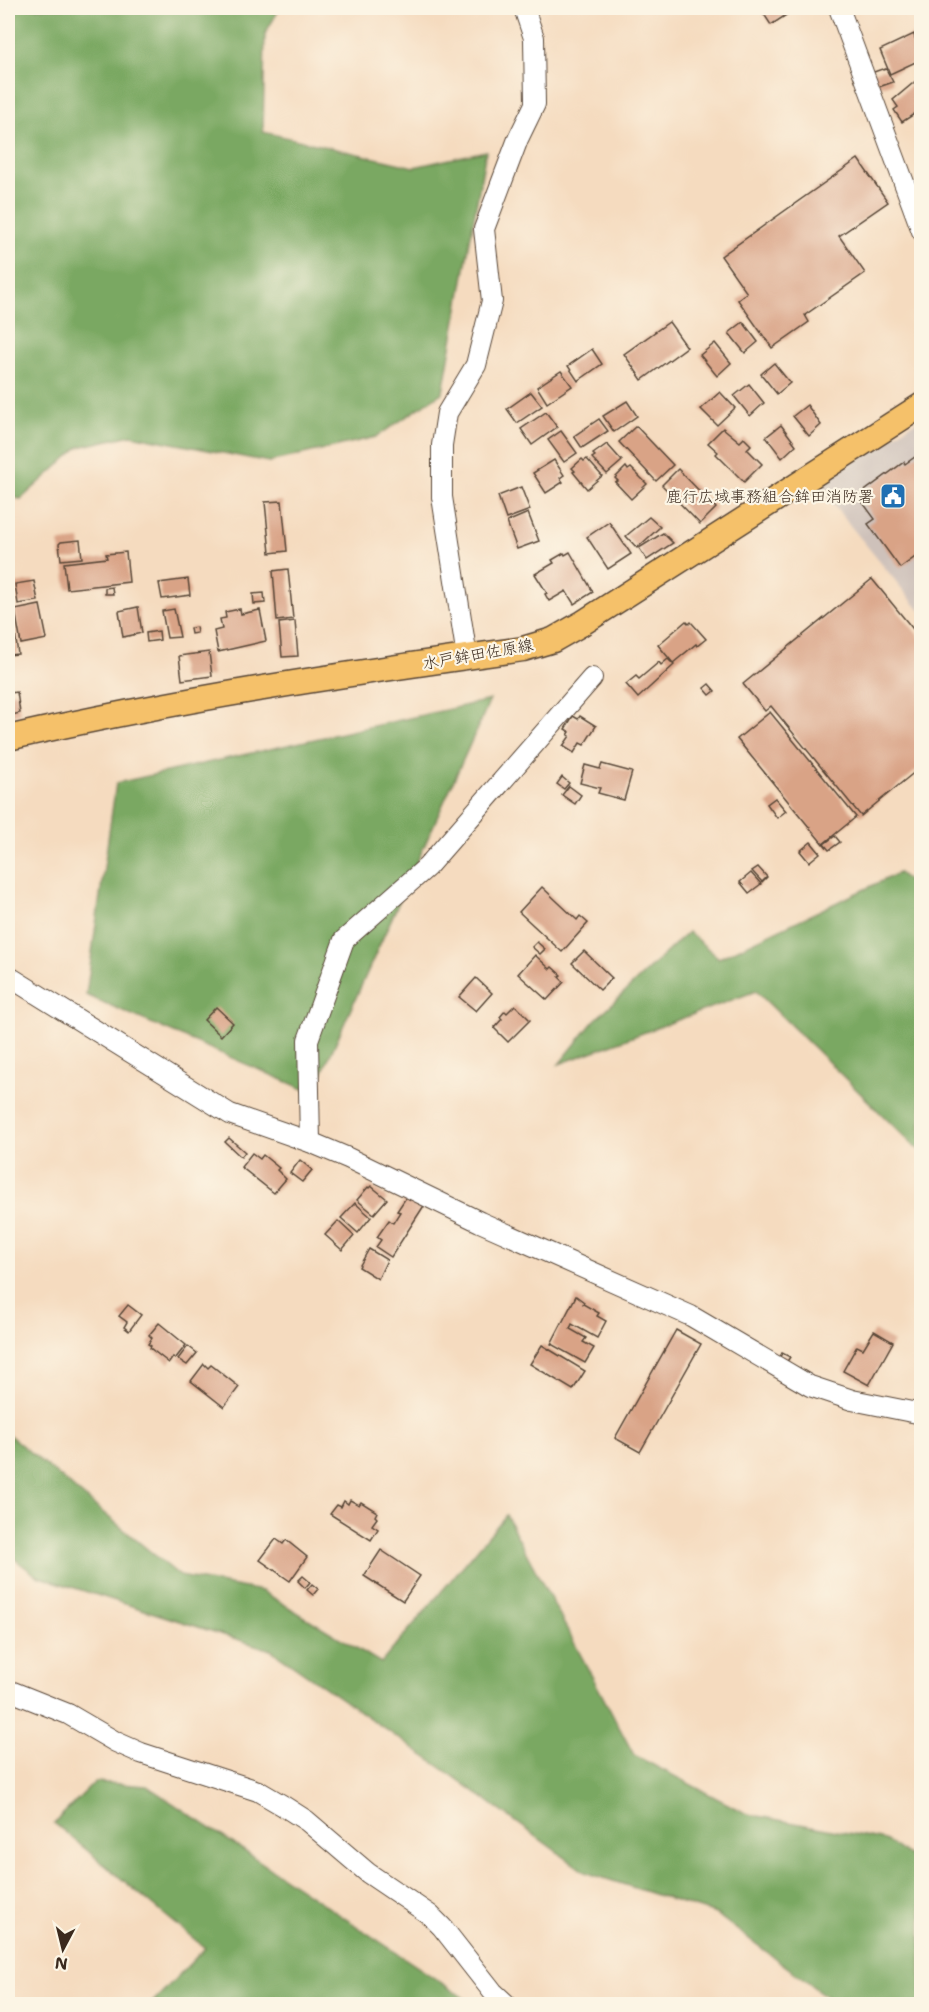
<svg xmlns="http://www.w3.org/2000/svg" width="929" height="2012" font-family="'Shantell Sans','Klee One',sans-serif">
<rect width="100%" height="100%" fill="#fcf5e5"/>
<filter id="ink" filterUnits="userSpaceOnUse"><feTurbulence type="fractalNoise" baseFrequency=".0167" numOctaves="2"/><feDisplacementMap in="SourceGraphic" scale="12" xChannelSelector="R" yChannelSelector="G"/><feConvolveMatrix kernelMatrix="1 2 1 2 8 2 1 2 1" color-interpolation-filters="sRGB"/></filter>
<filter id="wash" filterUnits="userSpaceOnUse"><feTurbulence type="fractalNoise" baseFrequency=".008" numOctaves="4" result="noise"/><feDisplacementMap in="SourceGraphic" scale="24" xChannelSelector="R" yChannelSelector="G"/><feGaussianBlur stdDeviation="1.35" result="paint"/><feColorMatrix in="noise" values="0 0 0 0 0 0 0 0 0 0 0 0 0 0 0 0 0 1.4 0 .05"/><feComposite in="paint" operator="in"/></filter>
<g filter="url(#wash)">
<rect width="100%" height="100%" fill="#f5dbbf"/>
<path fill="#cec1ba" d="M921,418v194l-104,-127z"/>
<g fill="#7aa862" stroke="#5a6940" stroke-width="1.5">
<path d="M8,8h272l-15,26 -2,98 151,35 72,-16 -43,241 -67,45 -107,25 -138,-27 -52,12 -58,52 -13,-2z"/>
<path d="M490,700l-177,393 -227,-98 30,-212z"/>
<path d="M899,873l22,19v259l-9,-7 -156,-153 -197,73 35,-43 94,-89 31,26z"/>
<path d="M8,1434l172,142 82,15 119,72 125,-148 128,240 113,59 138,26 36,24v140h-88l-6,-7 -111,-83 -131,-42 -132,-96 -182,-126 -234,-74 -29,-22z"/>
<path d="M95,1782l52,4 326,218h-322l54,-56 -151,-125z"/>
</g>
<g id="blocks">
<g fill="#d9a386">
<path d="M760,8h37l-26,17z"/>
<path d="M914,34l1,4 3,-1 4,8v14l-32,15 -10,-24z"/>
<path d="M882,69l1,1 3,-1 7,13 -17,6 -5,-15z"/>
<path d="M918,79l4,4v26l-20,13 -8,-12 4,-3 -5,-7z"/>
<path d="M858,159l30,43 -49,34 26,37 -60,42 4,7 -37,26 -34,-48 9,-7 -26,-37z"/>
<path d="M669,322l18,25 -45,33 -18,-26z"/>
<path d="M743,322l15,20 -13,11 -16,-20z"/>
<path d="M715,343l16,20 -14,13 -17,-21z"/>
<path d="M592,349l10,15 -24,17 -10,-15z"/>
<path d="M774,363l16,20 -13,11 -16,-20z"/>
<path d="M561,371l11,15 -25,17 -10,-16z"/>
<path d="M749,384l15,19 -14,13 -16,-20z"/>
<path d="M531,392l11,14 -25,17 -10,-14z"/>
<path d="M720,392l15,16 -18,17 -16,-16z"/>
<path d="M627,401l10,15 -23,16 -11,-16z"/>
<path d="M807,405l14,20 -12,11 -16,-20z"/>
<path d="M546,412l11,15 -25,18 -11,-16z"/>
<path d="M599,419l9,12 -26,17 -8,-12z"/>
<path d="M781,425l15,20 -14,13 -16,-21z"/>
<path d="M636,426l37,39 -17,16 -37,-39z"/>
<path d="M723,428l17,14 4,-4 7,7 -4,4 15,15 -18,18 -28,-28 2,-2 -10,-9z"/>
<path d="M561,431l16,22 -13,9 -16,-22z"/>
<path d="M607,444l15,17 -15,13 -15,-16 3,-2 -2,-2z"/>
<path d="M922,452v100l-22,16 -32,-44 7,-5 -17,-23 46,-34 1,2z"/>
<path d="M582,459l2,2 3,-2 15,17 -15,13 -14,-17 2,-1 -3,-3z"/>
<path d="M554,460l10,15 -4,3 3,4 -17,11 -13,-20z"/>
<path d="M626,467l2,3 3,-2 16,16 -16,15 -16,-17 3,-1 -3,-3z"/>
<path d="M678,469l38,39 -16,16 -38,-39z"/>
<path d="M521,487l9,23 -24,9 -8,-23z"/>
<path d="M282,501l5,50 -17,2 -5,-51z"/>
<path d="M528,513l11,28 -22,8 -10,-27z"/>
<path d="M649,517l11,10 -23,21 -11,-12z"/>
<path d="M609,522l22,32 -23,15 -21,-32z"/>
<path d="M663,533l10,10 -26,17 -8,-12z"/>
<path d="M80,540l2,18 -21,2 -2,-16 2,-2z"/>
<path d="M126,552l3,30 -62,7 -3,-26 43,-5 -1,-4z"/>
<path d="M570,552l23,40 -19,12 -8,-13 -17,10 -4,-7 2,-1 -12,-19 19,-11 -2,-3 12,-7 1,2z"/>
<path d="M288,569l5,50 -16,2 -4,-50z"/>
<path d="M188,579l2,16 -28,4 -3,-16z"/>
<path d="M872,579l50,61v126l-61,50 -90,-110 -6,5 -22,-27z"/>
<path d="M34,581l4,20 -20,3 -3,-20z"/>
<path d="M112,587l1,7h-8v-6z"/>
<path d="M264,593l1,10 -11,1 -1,-10z"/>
<path d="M40,605l7,34 -26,5 -6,-34z"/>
<path d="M138,607l4,26 -19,4 -4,-26z"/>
<path d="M174,609l6,28 -13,1 -5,-27z"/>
<path d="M240,609l1,5 19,-4 6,31 -48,11 -4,-21 8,-2 -2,-10 6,-1 -1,-6z"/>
<path d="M295,621l3,35 -16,1 -3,-34z"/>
<path d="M686,621l3,3 2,-2 15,17 -9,7 -1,-2 -23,19 -15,-18z"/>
<path d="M14,626l4,28 -10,1v-28z"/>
<path d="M196,627l1,6 -6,1 -1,-6z"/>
<path d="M159,631l1,9 -13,2 -1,-9z"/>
<path d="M209,652l3,24 -30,4 -3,-24z"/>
<path d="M668,659l6,6 -36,33 -12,-14 10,-8 3,3 20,-17 2,3z"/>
<path d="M709,684l6,7 -5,4 -6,-7z"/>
<path d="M17,692l3,21 -12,3v-18l2,-1v-4z"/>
<path d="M770,712l86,105 -33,27 -86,-105z"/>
<path d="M573,716l5,3 2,-3 16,10 -12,19 -4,-2 -6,10 -11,-7 7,-10 -2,-1 2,-3 -5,-3z"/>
<path d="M602,764l30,8 -8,28 -26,-7 2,-5 -20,-5 5,-18 15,4z"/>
<path d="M562,777l7,6 -5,6 -7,-5z"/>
<path d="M569,786l12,9 -6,9 -13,-9z"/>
<path d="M775,798l11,13 -9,7 -10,-14z"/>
<path d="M835,836l5,6 -11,8 -5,-6z"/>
<path d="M811,842l9,11 -11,9 -9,-11z"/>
<path d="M758,867l9,10 -5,5 -10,-11z"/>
<path d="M751,873l10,11 -12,9 -9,-11z"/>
<path d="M542,887l35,33 3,-4 8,7 -26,29 -43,-40z"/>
<path d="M537,942l8,7 -5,5 -8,-7z"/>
<path d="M584,951l28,27 -12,12 -28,-27z"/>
<path d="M535,955l15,14 2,-2 9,8 -2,2 5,5 -17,18 -29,-26z"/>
<path d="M476,978l16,15 -16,18 -17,-14z"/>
<path d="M515,1005l15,15 -22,22 -14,-14 8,-9 -2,-2 5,-6 2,2z"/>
<path d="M216,1007l17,16 -12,13 -17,-16z"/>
<path d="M229,1138l16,14 -4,5 -16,-15z"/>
<path d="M252,1153l8,6 3,-4 16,13 -2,2 9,9 -12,14 -33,-26z"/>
<path d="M300,1160l12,10 -10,12 -12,-9z"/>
<path d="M371,1186l16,13 -13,15 -17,-14 11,-13 1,1z"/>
<path d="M409,1193l18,8 -36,56 -15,-10 5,-7 -4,-3 12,-17 4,3 7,-11 -3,-1z"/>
<path d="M355,1203l16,14 -13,16 -17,-15z"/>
<path d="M338,1221l16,15 -12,14 -17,-15z"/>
<path d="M369,1249l18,11 -9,19 -19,-12z"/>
<path d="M576,1296l8,6 -1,2 16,9 -2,3 9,5 -9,17 -25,-14 -2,5 16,9 -3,4 11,6 -9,15 -34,-19z"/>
<path d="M128,1305l13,10 -12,16 -5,-4 3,-5 -8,-6z"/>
<path d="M159,1323l27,22 -11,14 -2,-2 -4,6 -19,-15 1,-2 -3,-2 4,-6 -3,-3z"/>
<path d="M676,1330l25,14 -61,108 -25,-14z"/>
<path d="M874,1331l19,11 -24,43 -26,-14 14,-25 6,3z"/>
<path d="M542,1345l43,26 -12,19 -43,-26z"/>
<path d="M188,1346l9,7 -10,12 -9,-6z"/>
<path d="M782,1353l8,4 -4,6 -7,-4z"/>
<path d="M204,1364l4,4 3,-3 28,22 -15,20 -33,-26z"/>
<path d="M350,1500l9,5 2,-3 16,10 -2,4 2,2 -5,7 6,4 -7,11 -41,-26 7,-9 4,2 3,-6 4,3z"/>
<path d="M276,1539l7,5 3,-4 21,17 -17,24 -30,-21z"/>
<path d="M381,1550l39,26 -17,25 -39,-25z"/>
<path d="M303,1576l7,6 -5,6 -7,-7z"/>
<path d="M312,1584l6,5 -5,6 -6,-5z"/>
</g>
</g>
</g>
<g filter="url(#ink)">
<use href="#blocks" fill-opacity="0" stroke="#574536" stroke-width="1.5"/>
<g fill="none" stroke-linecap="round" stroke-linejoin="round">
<g stroke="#574536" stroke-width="22">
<g id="minor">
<path d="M839,8l83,223"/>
<path d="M467,657l-25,-160v-52l5,-32 29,-48 16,-64 -8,-72 34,-90 17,-35 -1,-66 -10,-30"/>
<path d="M8,976l222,138 80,28 38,16 132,64 211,94 119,70 42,14 70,14"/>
<path d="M310,1142l-2,-102 36,-100 83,-73 165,-189"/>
<path d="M8,1690l60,24 48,28 25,11 117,38 24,14 25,16 61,52 62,42 12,12 51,65 13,12"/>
</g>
</g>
<g stroke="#574536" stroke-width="27">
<path id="major" d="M8,738c169,-39 342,-65 515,-89l30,-9 28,-16 341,-219"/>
</g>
<use href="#minor" stroke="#fff" stroke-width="20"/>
<use href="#major" stroke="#f5c16b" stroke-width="24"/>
</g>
</g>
<defs>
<g id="civic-square" transform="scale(1.35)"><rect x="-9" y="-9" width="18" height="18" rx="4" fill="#1f6fb2" stroke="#fcf5e5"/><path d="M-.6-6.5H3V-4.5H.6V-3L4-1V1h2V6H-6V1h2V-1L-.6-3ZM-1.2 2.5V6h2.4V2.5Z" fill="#fff"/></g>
</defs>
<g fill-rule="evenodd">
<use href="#civic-square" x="893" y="496"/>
</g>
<g text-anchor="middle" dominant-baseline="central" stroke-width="4.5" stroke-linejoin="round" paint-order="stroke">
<g font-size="16" fill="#3b2a1e" stroke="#fcf5e5" text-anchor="end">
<text x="874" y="496">鹿行広域事務組合鉾田消防署</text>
</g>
<g font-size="16" fill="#3b2a1e" stroke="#fcf5e5">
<text transform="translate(478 654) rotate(-10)">水戸鉾田佐原線</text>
</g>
</g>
<rect width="929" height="2012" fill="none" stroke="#fcf5e5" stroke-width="30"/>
<g transform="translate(63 1949) rotate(187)" stroke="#fcf5e5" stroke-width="4.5" paint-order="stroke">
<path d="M0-4.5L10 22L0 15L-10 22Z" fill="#3b2a1e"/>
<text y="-9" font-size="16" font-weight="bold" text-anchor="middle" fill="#3b2a1e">N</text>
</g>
</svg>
